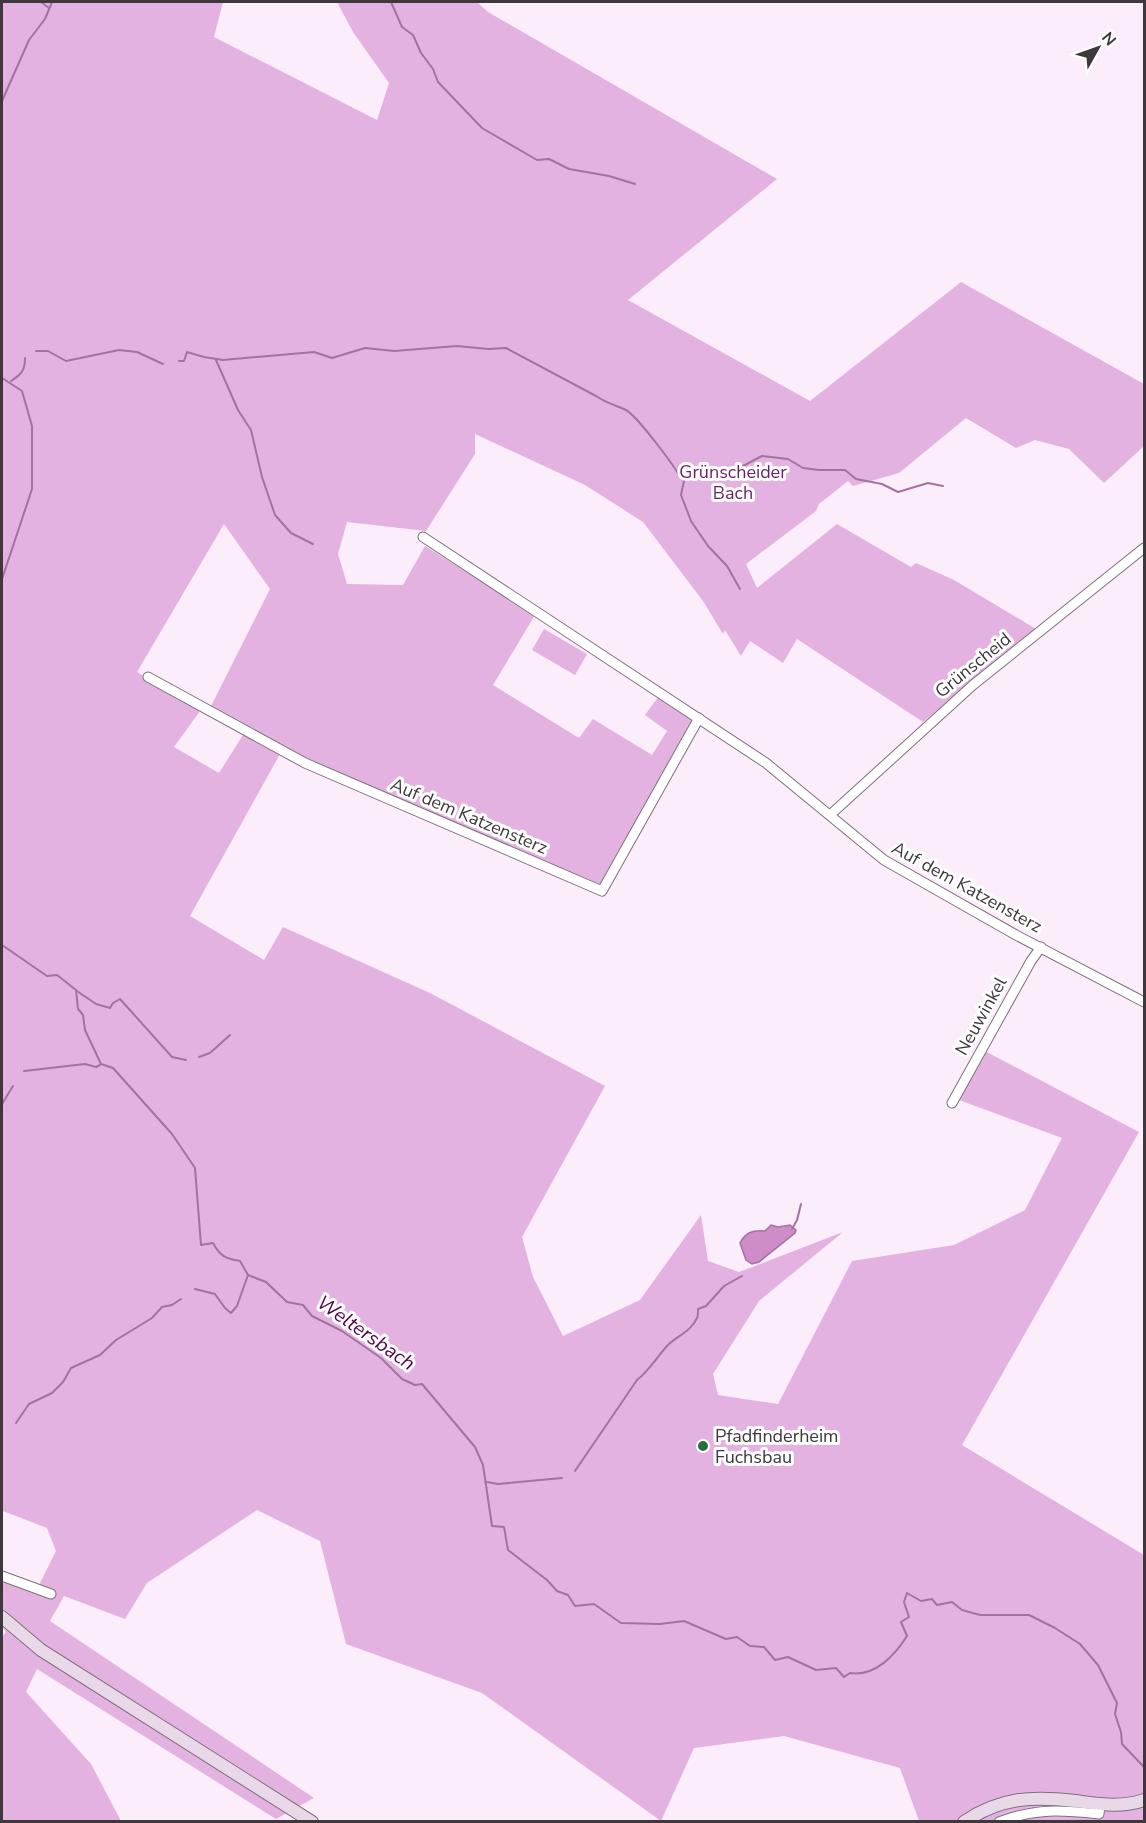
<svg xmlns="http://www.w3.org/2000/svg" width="1146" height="1823" font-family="'Nunito Sans',sans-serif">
<rect width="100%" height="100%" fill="#fcedfb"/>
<g fill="#e4b2e0">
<path d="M2,2h221l-9,35 163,83 12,-37 -36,-51 -16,-30h140l11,10 289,167 -149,121 182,101 151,-119 183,102v62l-40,37 -35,-34 -34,-9 -19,8 -50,-30 -67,55 -46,13 -5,-5 -29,23 -3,7 -70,53 11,24 80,-64 74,43 5,-4 38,17 82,49 -113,93 -126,-83 -14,24 -33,-22 -9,15 -16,-26 -2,4 -20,-33 -60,-79 -58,-37 -110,-51v20l-49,77 -79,-9 -9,32 9,30 56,1 22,-39 110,69 -42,70 86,53 14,-19 59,36 15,-24 -22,-16 14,-19 35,23 -94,165 -84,-34 -214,-94 -92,-48 60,-119 -46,-65 -87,148 63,39 -26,36 45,26 24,-38 37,19 -90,162 74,44 19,-33 147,66 175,93 -83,151 11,40 30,59 77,-36 61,-85 7,46 31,11 104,-40 -84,69 -46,73 5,21 60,9 74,-143 102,-16 71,-35 37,-72 -103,-38 3,-11 21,-39 156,82 -177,313 182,110v266h-225l-19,-53 -116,-32 -90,12 -33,73 -179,-128 -136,-49 -26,-103 -63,-31 -110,73 -22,36 -61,-23 -14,25 264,177 -38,21 -239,-150 -11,23 65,72 30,57h-119v-184l4,-5 -4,-6v-47l43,13 -5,-9 16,-32 -9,-23 -44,-17 -1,3z"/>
<path d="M544,629l43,25 -12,21 -43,-25z"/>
</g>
<path fill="#ce8cc9" stroke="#a3739f" stroke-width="1.5" d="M771,1225l7,2 12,-2 6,5 -1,3 -36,29 -7,2 -6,-4 -6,-17c6,-11 12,-13 25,-12z"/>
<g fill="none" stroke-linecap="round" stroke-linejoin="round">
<g stroke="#a3739f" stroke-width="2">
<path d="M41,2l8,6"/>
<path d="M391,2l11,25 11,8 8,18 12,16 5,13 44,46 55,32 12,-1 20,10 40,7 26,8"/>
<path d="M2,101l27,-61 16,-21 7,-17"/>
<path d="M36,351h12l18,10 53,-11 18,2 26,12"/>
<path d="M216,360l22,50 13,20 11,47 13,38 16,18 22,11"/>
<path d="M179,361h5l3,-9 17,5 19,3 91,-8 18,6 33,-10 29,3 63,-5 31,3 18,-1 90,48c10,7 19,9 30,14 11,6 46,53 53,65l28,4 32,-11 23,-12 26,3 15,9 16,2h26l11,9 26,5 16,8 30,-9 15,3"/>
<path d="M2,378l20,13 10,35v63l-30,90"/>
<path d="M11,381c11,-7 14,-11 14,-23"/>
<path d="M685,476l-4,19 10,26 17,25 19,20 13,23"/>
<path d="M2,945l45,31 10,-1 19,15 2,19 5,6 2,15 16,34 12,4 59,66 23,34 6,77 12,-2c7,13 13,16 27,18l8,14 18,7 21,20 16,3 9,11 30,15 39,27 21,21 13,6 7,-1 53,63 8,18 9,61 12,1 4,23 39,30 10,11 11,4 7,11 19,-2 27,19 39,1 24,-3 42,18 11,-2 13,9 14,1 11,13 13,-3 28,13 20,-2 8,9 6,-4c25,4 45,-18 57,-37l-6,-14 8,-5 -5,-15 3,-9 14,8 11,-2 5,6 15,-3 10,8 18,5h49l26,13 25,16 18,21 19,38 -2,11 6,18 1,12 22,23"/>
<path d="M77,991l19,13 14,4 3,-5 7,-4 52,58 14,3"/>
<path d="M199,1057l11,-4 20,-18"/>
<path d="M24,1071l61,-7 11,3 4,-2"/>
<path d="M2,1104l11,-18"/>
<path d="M792,1229l5,-9 4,-16"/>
<path d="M195,1289l20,5 10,14 6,5 6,-7 11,-31"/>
<path d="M16,1423l13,-19 23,-11 11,-11 8,-14 29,-13 16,-15 36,-22 10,-11 10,-2 9,-6"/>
<path d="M575,1471l62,-91c13,-10 21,-25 32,-36 9,-8 23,-14 28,-26 1,0 1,-8 1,-9l8,-3 18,-20 18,-10"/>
<path d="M487,1482l11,2 64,-6"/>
</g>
<g stroke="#7d707c" stroke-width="11">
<g id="street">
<path d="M423,537l343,226 118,97 132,75 128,67"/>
<path d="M148,677l157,86 297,128 97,-173"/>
<path d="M830,815l143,-130 171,-137"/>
<path d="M952,1103l79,-142 10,-14"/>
<path d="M2,1576l49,18"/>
<path d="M999,1822c37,-14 62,-12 100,-8l1,-9"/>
</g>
</g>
<g stroke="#7d707c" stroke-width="14">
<g id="secondary">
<path d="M2,1617l39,33 271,172"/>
<path d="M964,1822c37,-25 69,-26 111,-21 24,3 46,7 69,-1"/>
</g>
</g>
<use href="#street" stroke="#fff" stroke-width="9"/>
<use href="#secondary" stroke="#e9d9e8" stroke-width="12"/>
</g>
<circle fill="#286e3a" stroke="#fff" stroke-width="2" cx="703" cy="1446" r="6"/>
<g text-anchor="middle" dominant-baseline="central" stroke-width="6" stroke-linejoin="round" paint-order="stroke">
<g font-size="18" fill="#6b1e69" stroke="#fff">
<text x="733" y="472">Grünscheider<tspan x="733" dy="21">Bach</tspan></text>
</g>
<g font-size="18" fill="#3e383d" stroke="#fff">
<text transform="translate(973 665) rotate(-39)">Grünscheid</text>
<text transform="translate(469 816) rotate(23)">Auf dem Katzensterz</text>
<text transform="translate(967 887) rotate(29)">Auf dem Katzensterz</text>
<text transform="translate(981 1016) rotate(-61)">Neuwinkel</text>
</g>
<g font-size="18" fill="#3e383d" stroke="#fff" text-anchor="start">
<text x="715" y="1436">Pfadfinderheim<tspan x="715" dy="21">Fuchsbau</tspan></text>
</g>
<g font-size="20" font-style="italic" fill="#530051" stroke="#fff">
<text transform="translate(366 1333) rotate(35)">Weltersbach</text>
</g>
</g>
<rect width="1146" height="1823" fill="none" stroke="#3e383d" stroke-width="6"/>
<g transform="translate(1098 48) rotate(50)" stroke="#ffffff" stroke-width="4.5" paint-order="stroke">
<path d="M0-4.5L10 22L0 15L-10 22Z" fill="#3e383d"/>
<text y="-9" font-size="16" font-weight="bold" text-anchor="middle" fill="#3e383d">N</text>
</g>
</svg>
